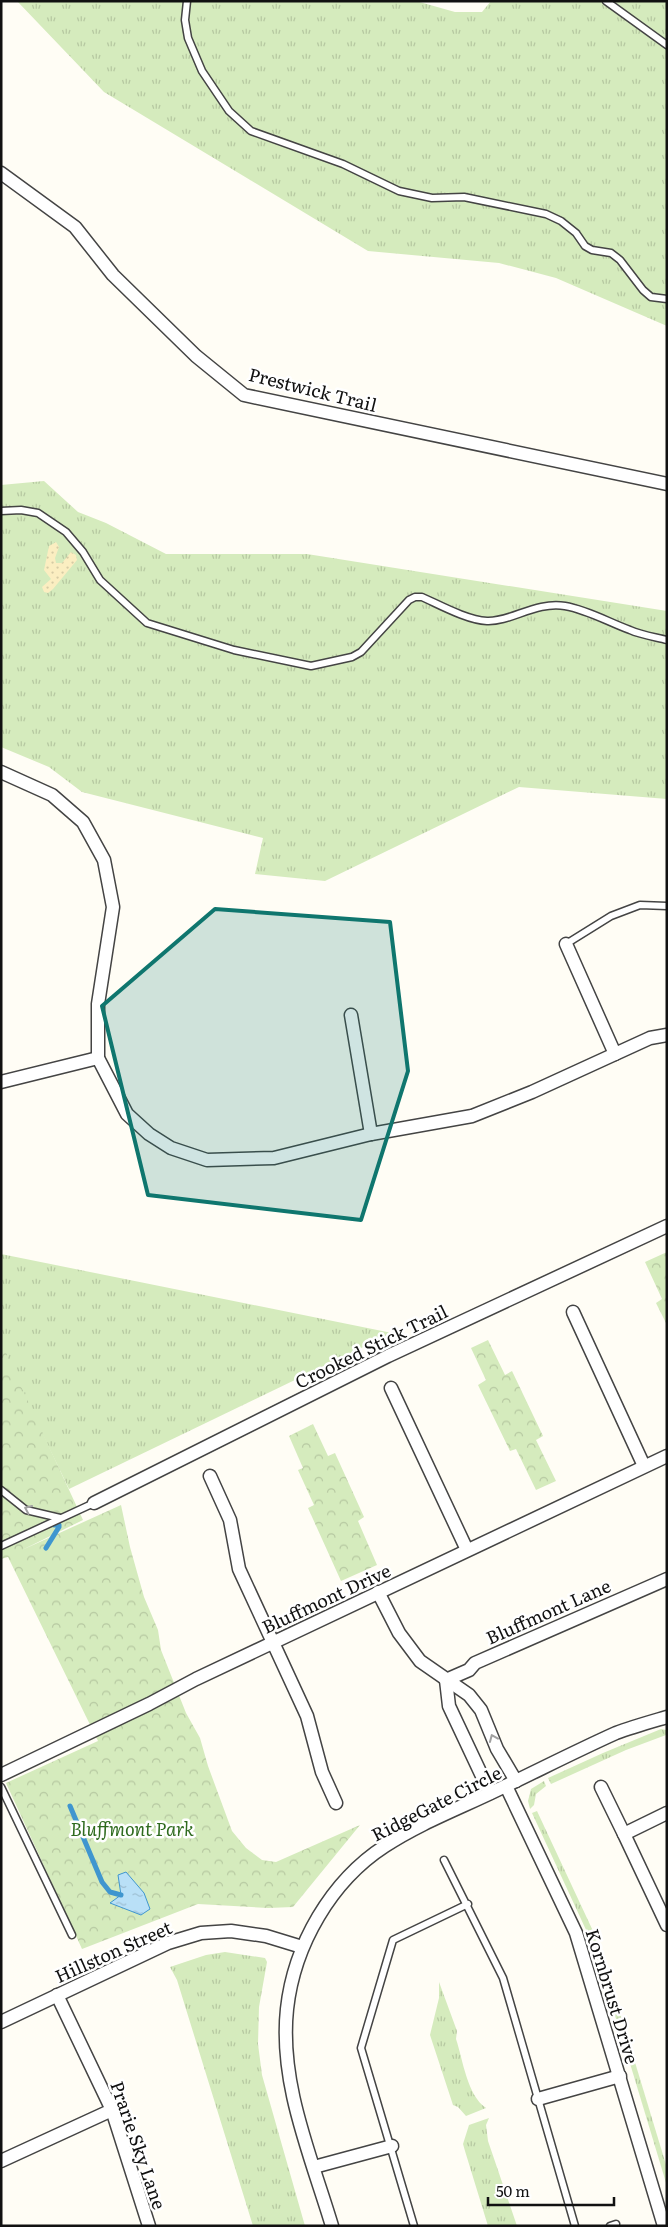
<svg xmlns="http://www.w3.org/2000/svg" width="668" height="2227" font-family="Literata,serif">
<defs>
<pattern id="grass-tufts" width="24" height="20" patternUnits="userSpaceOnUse" patternTransform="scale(1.25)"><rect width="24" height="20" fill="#d5ebbd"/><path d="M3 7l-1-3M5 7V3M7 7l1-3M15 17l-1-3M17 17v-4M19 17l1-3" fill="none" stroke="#b6c8a1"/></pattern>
<pattern id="sand-dots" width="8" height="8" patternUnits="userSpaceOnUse" patternTransform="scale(1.25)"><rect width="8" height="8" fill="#fbeec1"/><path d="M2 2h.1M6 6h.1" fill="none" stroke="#d6cba5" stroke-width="1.8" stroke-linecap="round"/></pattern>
<pattern id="park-crowns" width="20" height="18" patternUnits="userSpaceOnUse" patternTransform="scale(1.25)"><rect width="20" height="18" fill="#d5ebbd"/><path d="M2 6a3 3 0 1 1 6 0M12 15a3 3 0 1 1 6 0" fill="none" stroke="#b6c8a1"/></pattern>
<pattern id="water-ripples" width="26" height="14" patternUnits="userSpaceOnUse" patternTransform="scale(1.25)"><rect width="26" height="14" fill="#b9e0f7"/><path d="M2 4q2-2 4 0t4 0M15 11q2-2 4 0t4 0" fill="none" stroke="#9ebfd3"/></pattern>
</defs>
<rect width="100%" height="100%" fill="#fffdf5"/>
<g fill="url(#grass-tufts)">
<path d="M17,1h399l39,11h27l9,-11h176v325l-111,-48 -57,-15 -131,-12 -264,-159z"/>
<path d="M44,481l34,31 28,11 60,31h141l360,57v188l-148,-12 -194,94 -70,-7 8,-36 -181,-46 -33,-25 -48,-20v-262z"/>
<path d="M1,1254l391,79 -323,156 -68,-141z"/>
<path d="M661,1729l5,1v5l-40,15 -75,34 -3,-6 55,-25z"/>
<path d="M544,1781l2,5 -10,8 -2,11 -4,4 -2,-8 3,-12z"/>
<path d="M537,1811l56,120 29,89 -5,2 -24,-77 -61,-132z"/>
<path d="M225,1952l40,6 2,4 -8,45 -1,37 4,31 43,151h-52l-76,-246 -7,-13 36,-12z"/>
<path d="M439,1982l18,49 -1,8c7,21 11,56 30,69l-20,8 -8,-9 -5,-2 -23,-70 9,-37z"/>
<path d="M624,2026l43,142v18l-48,-159z"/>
<path d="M489,2118l-3,7 2,16 29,85h-29l-23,-75 -2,-7 6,-19z"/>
</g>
<path fill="url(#sand-dots)" d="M56,542l3,5 -4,11 1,5h6l9,-11 5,3 1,5 -24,29 -5,4 -4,-1 -2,-5 9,-8 -7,-9 5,-24z"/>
<g fill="url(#park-crowns)">
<path d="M667,1252v73l-11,-22 6,-4 -17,-37z"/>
<path d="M488,1340l17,35 7,-4 31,65 -7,4 20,41 -20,9 -20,-41 -6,2 -32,-66 8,-5 -15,-32z"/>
<path d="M1,1343l82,177 -61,30 99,-45 9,42 14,50 14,33 3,20 25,63 14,25 8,28 24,65 14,17 16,12 14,2 84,-37 -67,82 -25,1 -70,-4 -116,45 -76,-166 92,-42 -90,-184 -7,2z"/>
<path d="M313,1424l15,32 7,-3 29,64 -6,4 19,44 -36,16 -33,-73 6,-3 -16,-35 5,-2 -14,-32z"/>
</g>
<path fill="url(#water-ripples)" stroke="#3f96cf" d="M126,1872l18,21 6,16 -9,6 -31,-12 11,-8 -3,-20z"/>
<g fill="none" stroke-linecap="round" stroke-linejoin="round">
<g stroke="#3f96cf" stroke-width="5">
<path d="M46,1548l13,-21v-2h-5"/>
<path d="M70,1806l32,76 8,10 11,3"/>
</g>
<g stroke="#444" stroke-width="9">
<g id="service">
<path d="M187,1l-2,19 3,18 14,33 27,40 22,20 92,33 56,27 33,7 32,-1 82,17 15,7 15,12 9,13 7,4 19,3 9,7 23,30 8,7 16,2"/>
<path d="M606,1l61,44"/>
<path d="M1,511l20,-1 17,3 28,19 17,20 17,28 47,43 87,27 77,16 41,-9 9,-5 48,-52 6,-3h7c18,8 45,23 65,24 24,1 49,-20 78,-15 23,4 43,16 65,24 11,5 25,7 37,10"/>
<path d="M566,944l45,-28 29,-11 27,1"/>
<path d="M1,1490l25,20 34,8"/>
<path d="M1,1546l93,-43"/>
<path d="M1,1787l71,148"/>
<path d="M444,1860l59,118 72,248"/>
<path d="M414,2226l-53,-178 32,-108 75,-36"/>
<path d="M610,2226l6,-2"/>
</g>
</g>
<g stroke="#444" stroke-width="15">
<g id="minor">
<path d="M1,173l74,54 38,48 83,81 48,39 423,89"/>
<path d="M1,772l51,23 31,27 21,38 9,47 -15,97v54l29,56 22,20 22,14 36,12 67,-2 97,-24 101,-18 60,-24 118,-54 17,-3"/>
<path d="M566,944l49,110"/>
<path d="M351,1015l20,119"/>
<path d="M1,1082l97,-24"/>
<path d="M573,1312l71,154"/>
<path d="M391,1388l76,162"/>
<path d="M210,1476l20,44 9,49 68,147 15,56 14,31"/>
<path d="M94,1503l294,-147 279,-130"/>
<path d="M378,1592l21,41 21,28 49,34 12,15 16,39 19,32"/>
<path d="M446,1680l23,-10 6,-7 192,-84"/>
<path d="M446,1680l3,26 41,87"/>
<path d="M1,1775l148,-71 47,-25 471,-223"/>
<path d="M506,1786l70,147 88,293"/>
<path d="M601,1787l23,47"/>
<path d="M667,1813l-43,21 43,91"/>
<path d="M57,1995l55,115 37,116"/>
<path d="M1,2022l167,-79 33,-10 30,-2 35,5 36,11"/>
<path d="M538,2099l82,-23"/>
<path d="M1,2161l111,-51"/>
<path d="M314,2167l78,-21"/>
<path d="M332,2226c-21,-70 -53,-143 -45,-217 7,-64 44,-128 98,-163 35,-23 75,-38 112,-56 40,-19 79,-39 119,-57 16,-6 34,-11 51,-16"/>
</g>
</g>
<use href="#service" stroke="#fff" stroke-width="6"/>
<use href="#minor" stroke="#fff" stroke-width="12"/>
</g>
<defs><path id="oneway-chevron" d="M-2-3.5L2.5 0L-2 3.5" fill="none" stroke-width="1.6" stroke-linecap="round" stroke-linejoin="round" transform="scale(1.25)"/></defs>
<g stroke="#a0a0a0">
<use href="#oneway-chevron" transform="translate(28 1509) rotate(-156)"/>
<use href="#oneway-chevron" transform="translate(493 1738) rotate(-113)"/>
</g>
<path fill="#0f766e" fill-opacity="0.2" stroke="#0f766e" stroke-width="4" stroke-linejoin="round" d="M215,909l175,13 18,149 -47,149 -213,-25 -46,-189z"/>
<g text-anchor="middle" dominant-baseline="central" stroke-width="5" stroke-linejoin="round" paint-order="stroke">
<g font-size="18" fill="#111" stroke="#fff">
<text transform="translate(313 389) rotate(14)">Prestwick Trail</text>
<text transform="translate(371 1346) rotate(-26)">Crooked Stick Trail</text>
<text transform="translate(326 1598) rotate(-25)">Bluffmont Drive</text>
<text transform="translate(548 1611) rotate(-24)">Bluffmont Lane</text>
<text transform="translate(436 1803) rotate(-27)">RidgeGate Circle</text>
<text transform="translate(113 1951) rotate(-24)">Hillston Street</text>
<text transform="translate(613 1996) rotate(73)">Kornbrust Drive</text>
<text transform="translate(139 2145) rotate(71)">Prarie Sky Lane</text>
</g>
<g font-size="18" font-style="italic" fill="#2f6b1f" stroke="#fff">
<text x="132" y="1828">Bluffmont Park</text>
</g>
</g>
<rect width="668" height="2227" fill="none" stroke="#111111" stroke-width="5"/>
<path d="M488 2197v8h126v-8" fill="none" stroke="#111111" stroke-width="2.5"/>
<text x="496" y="2197" font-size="15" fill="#111111" stroke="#ffffff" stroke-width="4" paint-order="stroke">50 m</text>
</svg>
